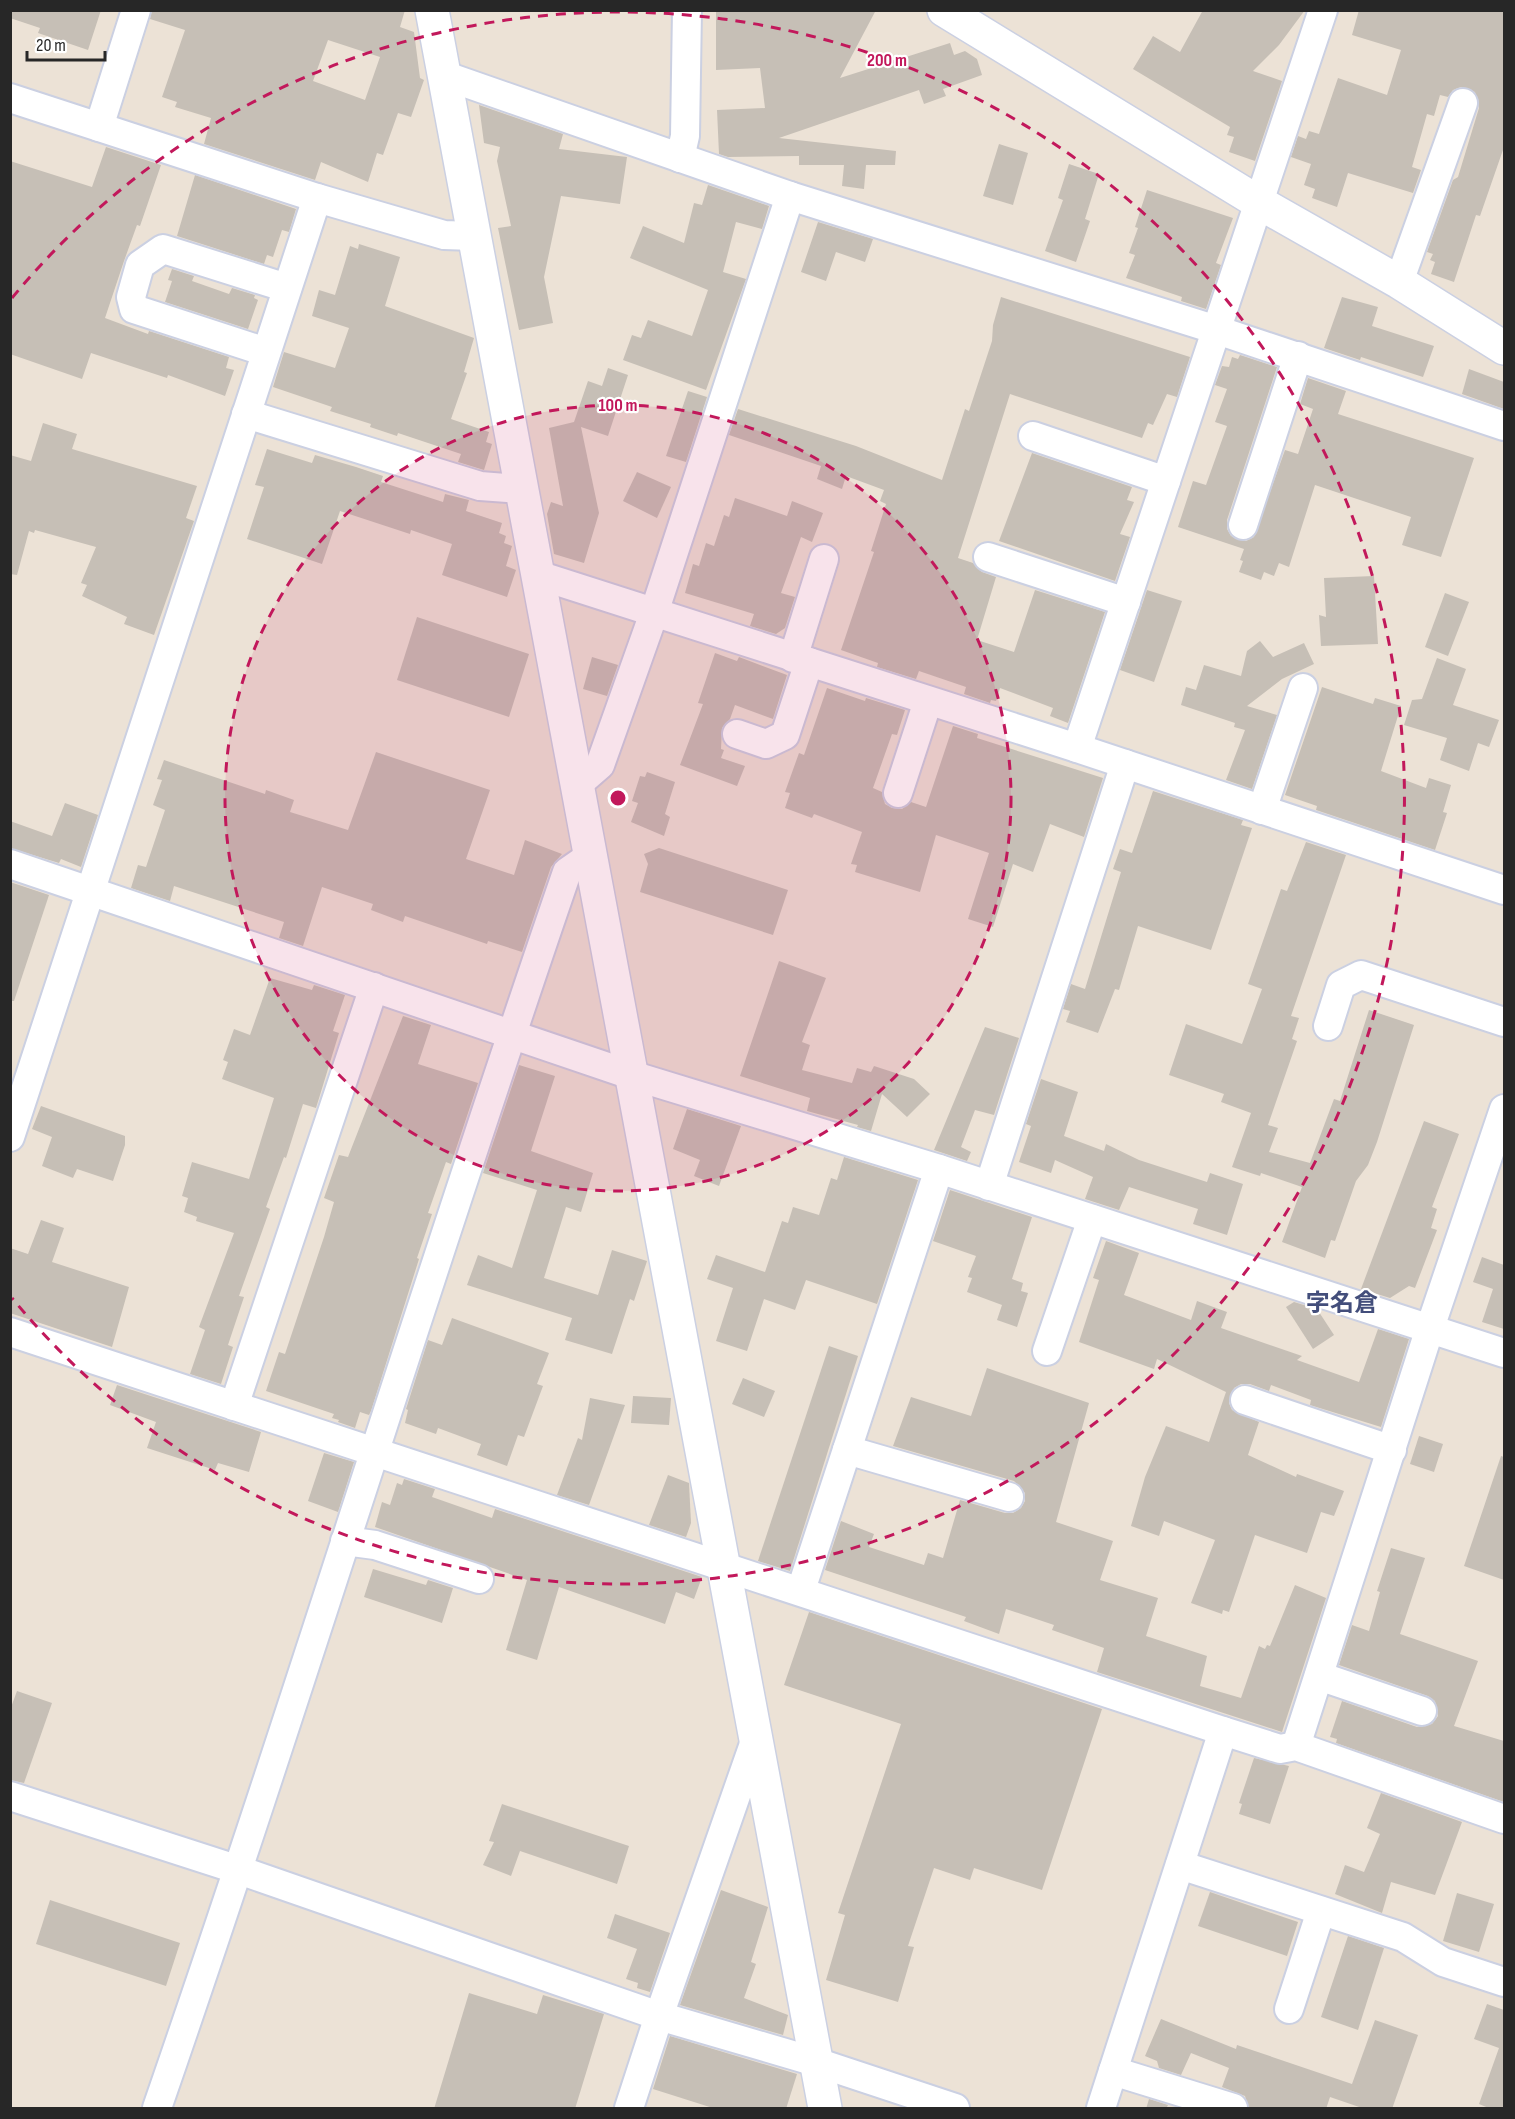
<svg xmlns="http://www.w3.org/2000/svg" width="1515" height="2119" font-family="'Sofia Sans Condensed','Noto Sans JP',sans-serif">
<rect width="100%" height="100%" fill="#ece2d6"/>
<g fill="#c6bfb6" fill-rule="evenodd">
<path d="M10,10h91l-13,40 -50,-17 2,-5 -30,-10z"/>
<path d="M152,10h253l-5,17 14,5 6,46 4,2 -13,37 -13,-4 -15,42 -6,-2 -9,29 -47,-20 -6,18 -111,-36 7,-26 -36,-11 2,-5 -15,-5 23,-67 -35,-11zM328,40l52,17 -15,43 -52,-19z"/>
<path d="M716,10h160l-36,68 110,-35 4,12 11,-4 12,8 5,16 -39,14 3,7 -22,8 -5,-14 -140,48 117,13 -1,14h-29l-2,24 -22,-3 2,-21h-45v-9l-71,1 -9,-3 -2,-44 48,-2 -5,-40 -44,2z"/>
<path d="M1203,10h102l-26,35 -26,26 29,10 -27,80 -26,-9 5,-15 -7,-2 3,-8 -97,-58 20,-33 27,16z"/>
<path d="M1359,10h145v137l-24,69 -4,-1 -22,67 -23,-8 4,-12 -5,-2 3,-6 -6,-2 26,-72 5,-3 21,-69 -4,-16 -14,-5 -8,3 -5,7 -8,-2 -6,21 -7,-2 -15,53 9,3 -8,23 -65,-20 -11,34 -25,-9 3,-9 -11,-4 7,-21 -20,-7 7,-21 8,3 3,-8 10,3 19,-56 49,17 14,-45 -49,-15z"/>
<path d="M479,105l84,29 -4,15 68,8 -7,47 -59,-8 -17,81 9,46 -34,7 -21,-102 13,-2 -14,-65 3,-14 -16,-4z"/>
<path d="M999,144l29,9 -15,52 -30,-9z"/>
<path d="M106,147l55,18 -21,61 -3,-1 -13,36 -19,57 43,16 1,-3 80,26 -3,11 8,2 -9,26 -57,-21 -1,3 -76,-25 -9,26 -72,-25v-193l82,26z"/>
<path d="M1069,164l30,10 -14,45 5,2 -14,41 -31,-11 18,-51 -5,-2z"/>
<path d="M195,175l101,34 -7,23 -7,-2 -9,27 -6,-2 -3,9 -87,-28z"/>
<path d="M708,185l61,21 -7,23 -26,-7 -13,50 23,7 -40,111 -83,-30 9,-25 9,3 7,-18 44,16 16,-46 -78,-32 13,-32 41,17 10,-40 8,2z"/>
<path d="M1147,190l86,28 -17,45 5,2 -15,44 -25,-8 1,-4 -56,-19 9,-23 -6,-2 9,-25 -3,-1z"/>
<path d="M818,222l55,17 -8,23 -29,-10 -10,29 -25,-9z"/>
<path d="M359,244l41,13 -15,49 89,32 -10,34 3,1 -16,46 38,13 -3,10 6,2 -8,26 -26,-8 3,-8 -63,-21 -1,3 -27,-9 1,-3 -41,-13 2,-4 -59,-20 11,-35 51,16 14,-40 -37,-12 7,-26 16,5 15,-49 8,3z"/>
<path d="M172,269l22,7 -2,5 37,13 3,-6 23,7 -1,3 4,2 -10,29 -83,-27 7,-21 -4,-1z"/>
<path d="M1001,297l189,60 -13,40 -10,-3 -14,31 -5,-2 -6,15 -132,-44 -52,164 15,5 9,9 14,5 -19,63 37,12 21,-62 70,22 -37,111 -18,-7 3,-8 -53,-20 -4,13 -5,-1 -1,3 -26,-9 2,-7 -47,-16 -3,8 -39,-12 1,-4 -37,-13 33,-98 -3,-1 15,-47 -6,-3 4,-11 -38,-14 -4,13 -25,-10 4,-13 -92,-31 9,-26 118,37 86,34 23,-71 4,2 23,-70 1,-16z"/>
<path d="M1342,297l36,10 -6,19 62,20 -11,31 -62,-20 -1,3 -36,-12z"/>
<path d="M1240,355l37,12 -50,153v9l4,7 15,5 8,-4 31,-87 13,4 15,-45 -13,-5 8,-26 38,13 -8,23 136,44 -33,99 -39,-12 9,-28 -96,-32 -26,82 -10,-4 -5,13 -10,-4 -3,8 -22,-8 4,-11 -3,-1 4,-11 -66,-22 15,-46 13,4 21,-59 -12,-4 12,-33 -12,-4 7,-19 7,1 3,-10 6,2z"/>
<path d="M608,368l20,7 -20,61 -27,-9 18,86 -15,50 -30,-9 -7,-40 4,-12 12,4 -14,-78 25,-6 14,-41 14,5z"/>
<path d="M1469,369l35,13v27l-42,-15z"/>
<path d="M688,391l19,6 -21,65 -20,-6z"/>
<path d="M43,423l34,11 -5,15 125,37 -11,32 8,3 -40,114 -30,-11 3,-7 -45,-21 5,-11 -6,-2 15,-36 -61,-17 -1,3 -5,-2 -12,44 -7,-1v-119l21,6z"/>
<path d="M267,449l45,14 3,-8 41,12 27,9 -2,6 62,20 2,-8 24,6 -3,11 36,12 -3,10 7,3 -2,7 8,3 -6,20 10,4 -9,27 -65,-22 10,-31 -41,-14 -1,4 -70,-23 -18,53 -75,-25 17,-52 -9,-2z"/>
<path d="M1032,453l100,34 -5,13 7,2 -14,32 10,3 -15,44 -116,-40z"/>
<path d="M637,472l34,15 -14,31 -34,-17z"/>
<path d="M735,498l52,18 5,-15 31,12 -11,29 -11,-5 -20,56 14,4 -10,31 -9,6 -26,-8 4,-12 -69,-21 8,-29 6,2 7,-23 8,3 10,-31 5,2z"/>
<path d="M1374,576l4,68 -57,2 -2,-31 7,2 -2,-39z"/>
<path d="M1147,590l35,11 -28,81 -34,-12z"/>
<path d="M1445,593l24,9 -21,54 -23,-9z"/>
<path d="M417,617l112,37 -20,63 -112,-37z"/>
<path d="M1260,641l13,16 31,-14 10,21 -32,15 -35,27 30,9 -25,74 -26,-9 19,-50 -11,-3 1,-4 -54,-18 5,-18 10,3 8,-25 37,11 6,-25z"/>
<path d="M715,653l22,8 2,-4 48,18 -14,44 -38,-14 -5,14 -8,9 -1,21 3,1 -3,8 24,8 -8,20 -57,-21 23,-61 -5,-1z"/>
<path d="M592,657l26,8 -11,31 -24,-7z"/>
<path d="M1437,658l29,11 -13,36 46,15 -10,27 -11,-4 -9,28 -29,-11 7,-22 -43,-13 8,-25 10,-1z"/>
<path d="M1322,687l51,17 2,-6 26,8 -20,65 45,17 3,-10 22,7 -8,27 4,1 -12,37 -119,-40 1,-4 -32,-11z"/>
<path d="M827,688l38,13 1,-3 39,12 -8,25 -5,-1 -19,54 9,4 3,12 7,4 10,1 9,-7 15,5 27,-81 25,8 -1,4 126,40 -19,59 -34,-13 -17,48 -20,-8 -20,63 -25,-8 21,-66 -53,-18 -16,57 -65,-20 2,-7 -6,-1 11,-32 -48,-18 -2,4 -27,-10 5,-15 -5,-1 14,-39 5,2z"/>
<path d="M376,752l114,38 -24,69 48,16 11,-35 37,14 -11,13 -29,85 -34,-11 -1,3 -82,-28 -2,6 -32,-12 2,-6 -51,-17 -19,59 -24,-8 5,-16 -110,-36 -4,15 -39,-13 7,-23 8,2 19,-57 -12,-5 9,-25 -5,-1 7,-19 101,34 1,-4 28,10 -4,12 58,18z"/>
<path d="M647,772l28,10 -10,32 5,3 -6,19 -33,-14 7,-19 -6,-2 8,-25 5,1z"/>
<path d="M1153,791l90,29 -2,5 11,3 -41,122 -73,-24 -19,64 -4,-1 -17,44 -32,-11 4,-11 -7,-2 8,-25 14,5 36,-117 -8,-3 7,-20 12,4z"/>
<path d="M65,803l33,12 -17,52 -20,-8 -2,4 -49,-15v-27l42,15z"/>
<path d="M1306,842l40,13 -55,161 8,2 -7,21 5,2 -29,84 10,3 -9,24 41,11 24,-64 6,2 29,-91 45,15 -37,117 -9,23 -12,16 -21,60 -4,-1 -6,18 -43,-16 20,-55 -41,-14 -1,3 -28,-9 19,-54 -30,-11 3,-8 -55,-19 17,-51 56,20 20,-55 -14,-5 33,-95 6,2z"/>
<path d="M659,848l129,42 -15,45 -133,-43 8,-28 -4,-10z"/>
<path d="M10,882l39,13 -35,106h-4z"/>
<path d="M779,961l47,17 -24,64 8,3 -8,25 50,13 5,-15 14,4 3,-6 40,13 16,15 -23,23 -25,-23 -11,37 -14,-4 1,-2 -51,-14 3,-13 -70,-22z"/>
<path d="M270,978l42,12 2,-5 31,10 -12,36 6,2 -23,75 -13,-4 -17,54 -2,-1 -18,50 4,2 -31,87 5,1 -16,48 5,2 -12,37 -31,-10 15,-44 -6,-3 35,-94 -38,-12 1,-4 -13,-5 4,-14 -6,-2 10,-34 57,17 25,-81 -52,-19 6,-17 -5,-2 11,-31 16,6z"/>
<path d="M403,1016l28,9 -13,39 60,19 -27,81 -5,-2 -18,51 4,1 -15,44 2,1 -48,152 -2,4 -9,-3 -5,16 -17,-6 1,-2 -7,-2 2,-4 -68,-23 13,-39 6,2 39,-117 10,-35 -10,-4 15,-43 9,2z"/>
<path d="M985,1027l34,11 -25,77 -19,-5 -14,37 10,5 -4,9 -33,-11z"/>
<path d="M519,1065l36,11 -24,75 62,22 -12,39 -15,-5 -22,71 54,17 14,-45 35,11 -13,40 -4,-2 -18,55 -47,-14 7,-22 -105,-33 11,-30 34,13 25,-78 -54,-17z"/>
<path d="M1041,1079l37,13 -14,44 40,15 2,-7 33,16 68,22 3,-9 33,11 -16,51 -34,-11 5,-15 -69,-22 -10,23 -34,-11 8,-22 -38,-17 -4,13 -32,-11 12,-36 -5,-2z"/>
<path d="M41,1106l84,30v9l-12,36 -36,-12 -4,9 -31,-12 10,-29 -20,-8z"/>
<path d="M687,1109l54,17 -22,60 -25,-10 6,-16 -27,-11z"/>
<path d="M1424,1121l35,13 -27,73 5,2 -6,19 6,2 -22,58 -6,-2 -19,12 -29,-9z"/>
<path d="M844,1157l74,23 -41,124 -71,-24 -11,30 -31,-11 -17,52 -31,-10 17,-53 -26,-9 9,-24 49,17 17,-51 6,2 5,-16 26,8 12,-37 6,2z"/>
<path d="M950,1190l82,27 -20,62 11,4 -2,8 7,2 -11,34 -20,-7 5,-15 -35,-13 5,-14 -4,-1 8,-21 -43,-15z"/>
<path d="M41,1220l23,8 -12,34 77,25 -17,60 -102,-34v-65l18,6z"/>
<path d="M1106,1241l33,12 -15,42 67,25 6,-19 30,11 -6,16 81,28 -5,4 62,22 19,-53 31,10 -28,88 -71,-22 1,-5 -40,-15 -2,6 -19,-7h-9l-7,4 -5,15 3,7 27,12 -11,33 48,22 1,-3 47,17 -10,25 -13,-4 -14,41 -52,-18 -26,77 -6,-2 -1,4 -31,-11 24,-63 -51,-19 -5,15 -28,-10 14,-49 21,-51 43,16 17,-50 -69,-33 -3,10 -75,-27 20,-62 -6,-2z"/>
<path d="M1482,1257l22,8v64l-22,-7 11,-33 -20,-7z"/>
<path d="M1294,1302l23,7 17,26 -21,14 -27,-42z"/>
<path d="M452,1318l97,35 -12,31 6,2 -19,51 -6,-2 -11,31 -30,-11 4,-11 -43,-16 -2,6 -31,-11 3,-13 -2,-1 22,-69 14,5z"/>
<path d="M829,1346l29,10 -68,215 -32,-10z"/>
<path d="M987,1368l102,35 -33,119 57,19 -13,39 58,18 -12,38 61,20 -7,30 41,12 18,-52 6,3 2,-4 3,1 25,-61 31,13 -44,134 -185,-60 7,-24 -52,-18 2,-5 -48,-16 -7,25 -35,-13 2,-4 -141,-47 16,-49 33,13 -5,13 55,18 4,-12 15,5 17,-58 45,13h8l8,-5 4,-7v-8l-11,-12 -121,-35 18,-49 60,19z"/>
<path d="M743,1378l32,13 -11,26 -32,-13z"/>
<path d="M117,1385l144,47 -12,40 -31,-9 -3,7 -68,-22 9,-26 -46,-17z"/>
<path d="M633,1396l38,2 -2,27 -38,-2z"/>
<path d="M590,1398l35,7 -36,100 -32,-10 21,-57 4,2z"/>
<path d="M1419,1436l24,8 -9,28 -24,-8z"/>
<path d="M324,1453l30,9 -16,50 -30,-11z"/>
<path d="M1501,1456l3,1v123l-40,-14z"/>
<path d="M668,1475l21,8 2,40 -5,14 -37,-12z"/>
<path d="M404,1479l31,10 -3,8 60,21 3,-9 207,68 -8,22 -18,-7 -11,32 -106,-37 -22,73 -31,-10 21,-70 -152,-53 7,-25 8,3 7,-22 5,2z"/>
<path d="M1391,1548l34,10 -25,76 78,27 -24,65 50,15v61l-168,-59 1,-4 -7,-2 12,-36 75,26 15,-3 6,-8 -3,-15 -7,-5 -89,-31 13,-40 17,6 11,-39 -3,-1z"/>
<path d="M373,1569l53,16 2,-5 25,8 -11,35 -78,-26z"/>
<path d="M809,1612l293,97 -60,181 -68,-22 -4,12 -36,-12 -26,78 6,1 -16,55 -72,-22 19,-65 -7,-2 63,-189 -117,-39z"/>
<path d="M17,1691l35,12 -28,80 -14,-3v-70z"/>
<path d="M1254,1758l35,8 -19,58 -31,-10 3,-10 -3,-1z"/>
<path d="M1381,1793l81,29 -27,73 -44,-13 -9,31 -47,-19 10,-29 19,7 16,-38 -13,-6z"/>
<path d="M502,1804l127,42 -12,38 -97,-33 -9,25 -28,-11 11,-23 -5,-1z"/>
<path d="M721,1890l47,17 -17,55 5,2 -12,34 44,17 -5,20 -103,-30z"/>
<path d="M1210,1892l88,30 -11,34 -89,-30z"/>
<path d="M1457,1893l37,11 -15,48 -36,-11z"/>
<path d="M50,1900l130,43 -14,43 -130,-42z"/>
<path d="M615,1914l55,19 -20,59 -13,-4 1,-5 -12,-4 11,-30 -30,-11z"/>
<path d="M1348,1936l36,12 -26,82 -37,-13z"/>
<path d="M469,1993l68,21 6,-19 61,19 -29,95h-141z"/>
<path d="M1487,2004l17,6v99h-13l-12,-5 20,-56 -25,-9z"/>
<path d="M1161,2019l75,30 1,-4 115,39 23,-64 43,15 -26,74h-27l-35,-12 -4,12h-77l-4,-13 -23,-9 7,-19 -38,-15 -10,22 -22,-7 -2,-7 -12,-5z"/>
<path d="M670,2036l127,38 -11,35h-70l-63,-20z"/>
<path d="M1149,2099l19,6 -2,4h-20z"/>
</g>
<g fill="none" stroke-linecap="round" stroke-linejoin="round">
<g stroke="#cbd0e2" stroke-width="32">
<g id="minor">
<path d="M446,76l344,120 427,134 287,96"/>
<path d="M10,98l307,100 127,37 29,1"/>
<path d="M99,127l37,-117"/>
<path d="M680,158l5,-22 2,-126"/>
<path d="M1399,282l64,-179"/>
<path d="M266,352l-132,-43 -3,-12 9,-32 23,-16 124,39"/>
<path d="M246,414l234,72 41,3"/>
<path d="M1033,436l133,45"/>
<path d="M1243,525l55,-169"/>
<path d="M988,557l138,45"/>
<path d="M538,575l539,173 427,142"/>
<path d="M793,658l31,-99"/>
<path d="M737,734l29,10 19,-9 24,-73"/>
<path d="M1077,748l246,-738"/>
<path d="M577,785l23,-20 54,-152 136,-417"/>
<path d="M898,793l30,-92"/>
<path d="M1262,810l41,-122"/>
<path d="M10,864l621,211 308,94 565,184"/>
<path d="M1328,1026l13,-41 20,-10 143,47"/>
<path d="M10,1137l307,-939"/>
<path d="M989,1186l136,-422"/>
<path d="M10,1332l1213,399 57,18 16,-3 208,73"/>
<path d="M1047,1351l45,-132"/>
<path d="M1245,1400l147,50"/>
<path d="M234,1406l140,-419"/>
<path d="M847,1450l162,47"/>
<path d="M345,1541l30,4 104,34"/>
<path d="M801,1590l138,-421"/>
<path d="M1319,1676l103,35"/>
<path d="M1296,1746l134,-418 74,-219"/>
<path d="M10,1796l229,74 420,146 157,46 139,46"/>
<path d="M1180,1865l223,72 40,25 61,20"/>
<path d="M1289,2009l32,-98"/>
<path d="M1113,2071l120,37"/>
<path d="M157,2108c142,-410 268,-825 410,-1236l23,-16"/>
<path d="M629,2108l30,-92 97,-278"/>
<path d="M1101,2108l122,-377"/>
</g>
</g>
<g stroke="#cbd0e2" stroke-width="36">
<g id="tertiary">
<path d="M432,10l393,2098"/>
<path d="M944,10l314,192 141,80 105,66"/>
</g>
</g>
<use href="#minor" stroke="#fff" stroke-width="28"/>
<use href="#tertiary" stroke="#fff" stroke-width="33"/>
</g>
<circle cx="618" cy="798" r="393" fill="#c2185b" fill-opacity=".12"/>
<g fill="none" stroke="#c2185b" stroke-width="3" stroke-dasharray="10 8">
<circle cx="618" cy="798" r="393"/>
<path d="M12 298A786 786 0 1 1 12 1298"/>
</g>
<g text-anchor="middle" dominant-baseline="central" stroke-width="4.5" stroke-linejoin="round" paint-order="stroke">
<g font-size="24" font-weight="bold" fill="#434e7b" stroke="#fff">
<text x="1342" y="1303">字名倉</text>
</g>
</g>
<circle cx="618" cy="798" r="9" fill="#c2185b" stroke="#fff" stroke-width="3"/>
<g font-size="18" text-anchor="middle" font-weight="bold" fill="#c2185b" stroke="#fff" stroke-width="4.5" stroke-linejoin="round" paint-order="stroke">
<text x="887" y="66">200 m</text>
<text x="618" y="411">100 m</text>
</g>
<rect width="1515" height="2119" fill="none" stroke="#272727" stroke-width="24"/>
<path d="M27 51v9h78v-9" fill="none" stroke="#272727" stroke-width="3"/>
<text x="36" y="51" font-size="18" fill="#272727" stroke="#ffffff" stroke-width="4.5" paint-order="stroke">20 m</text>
</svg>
